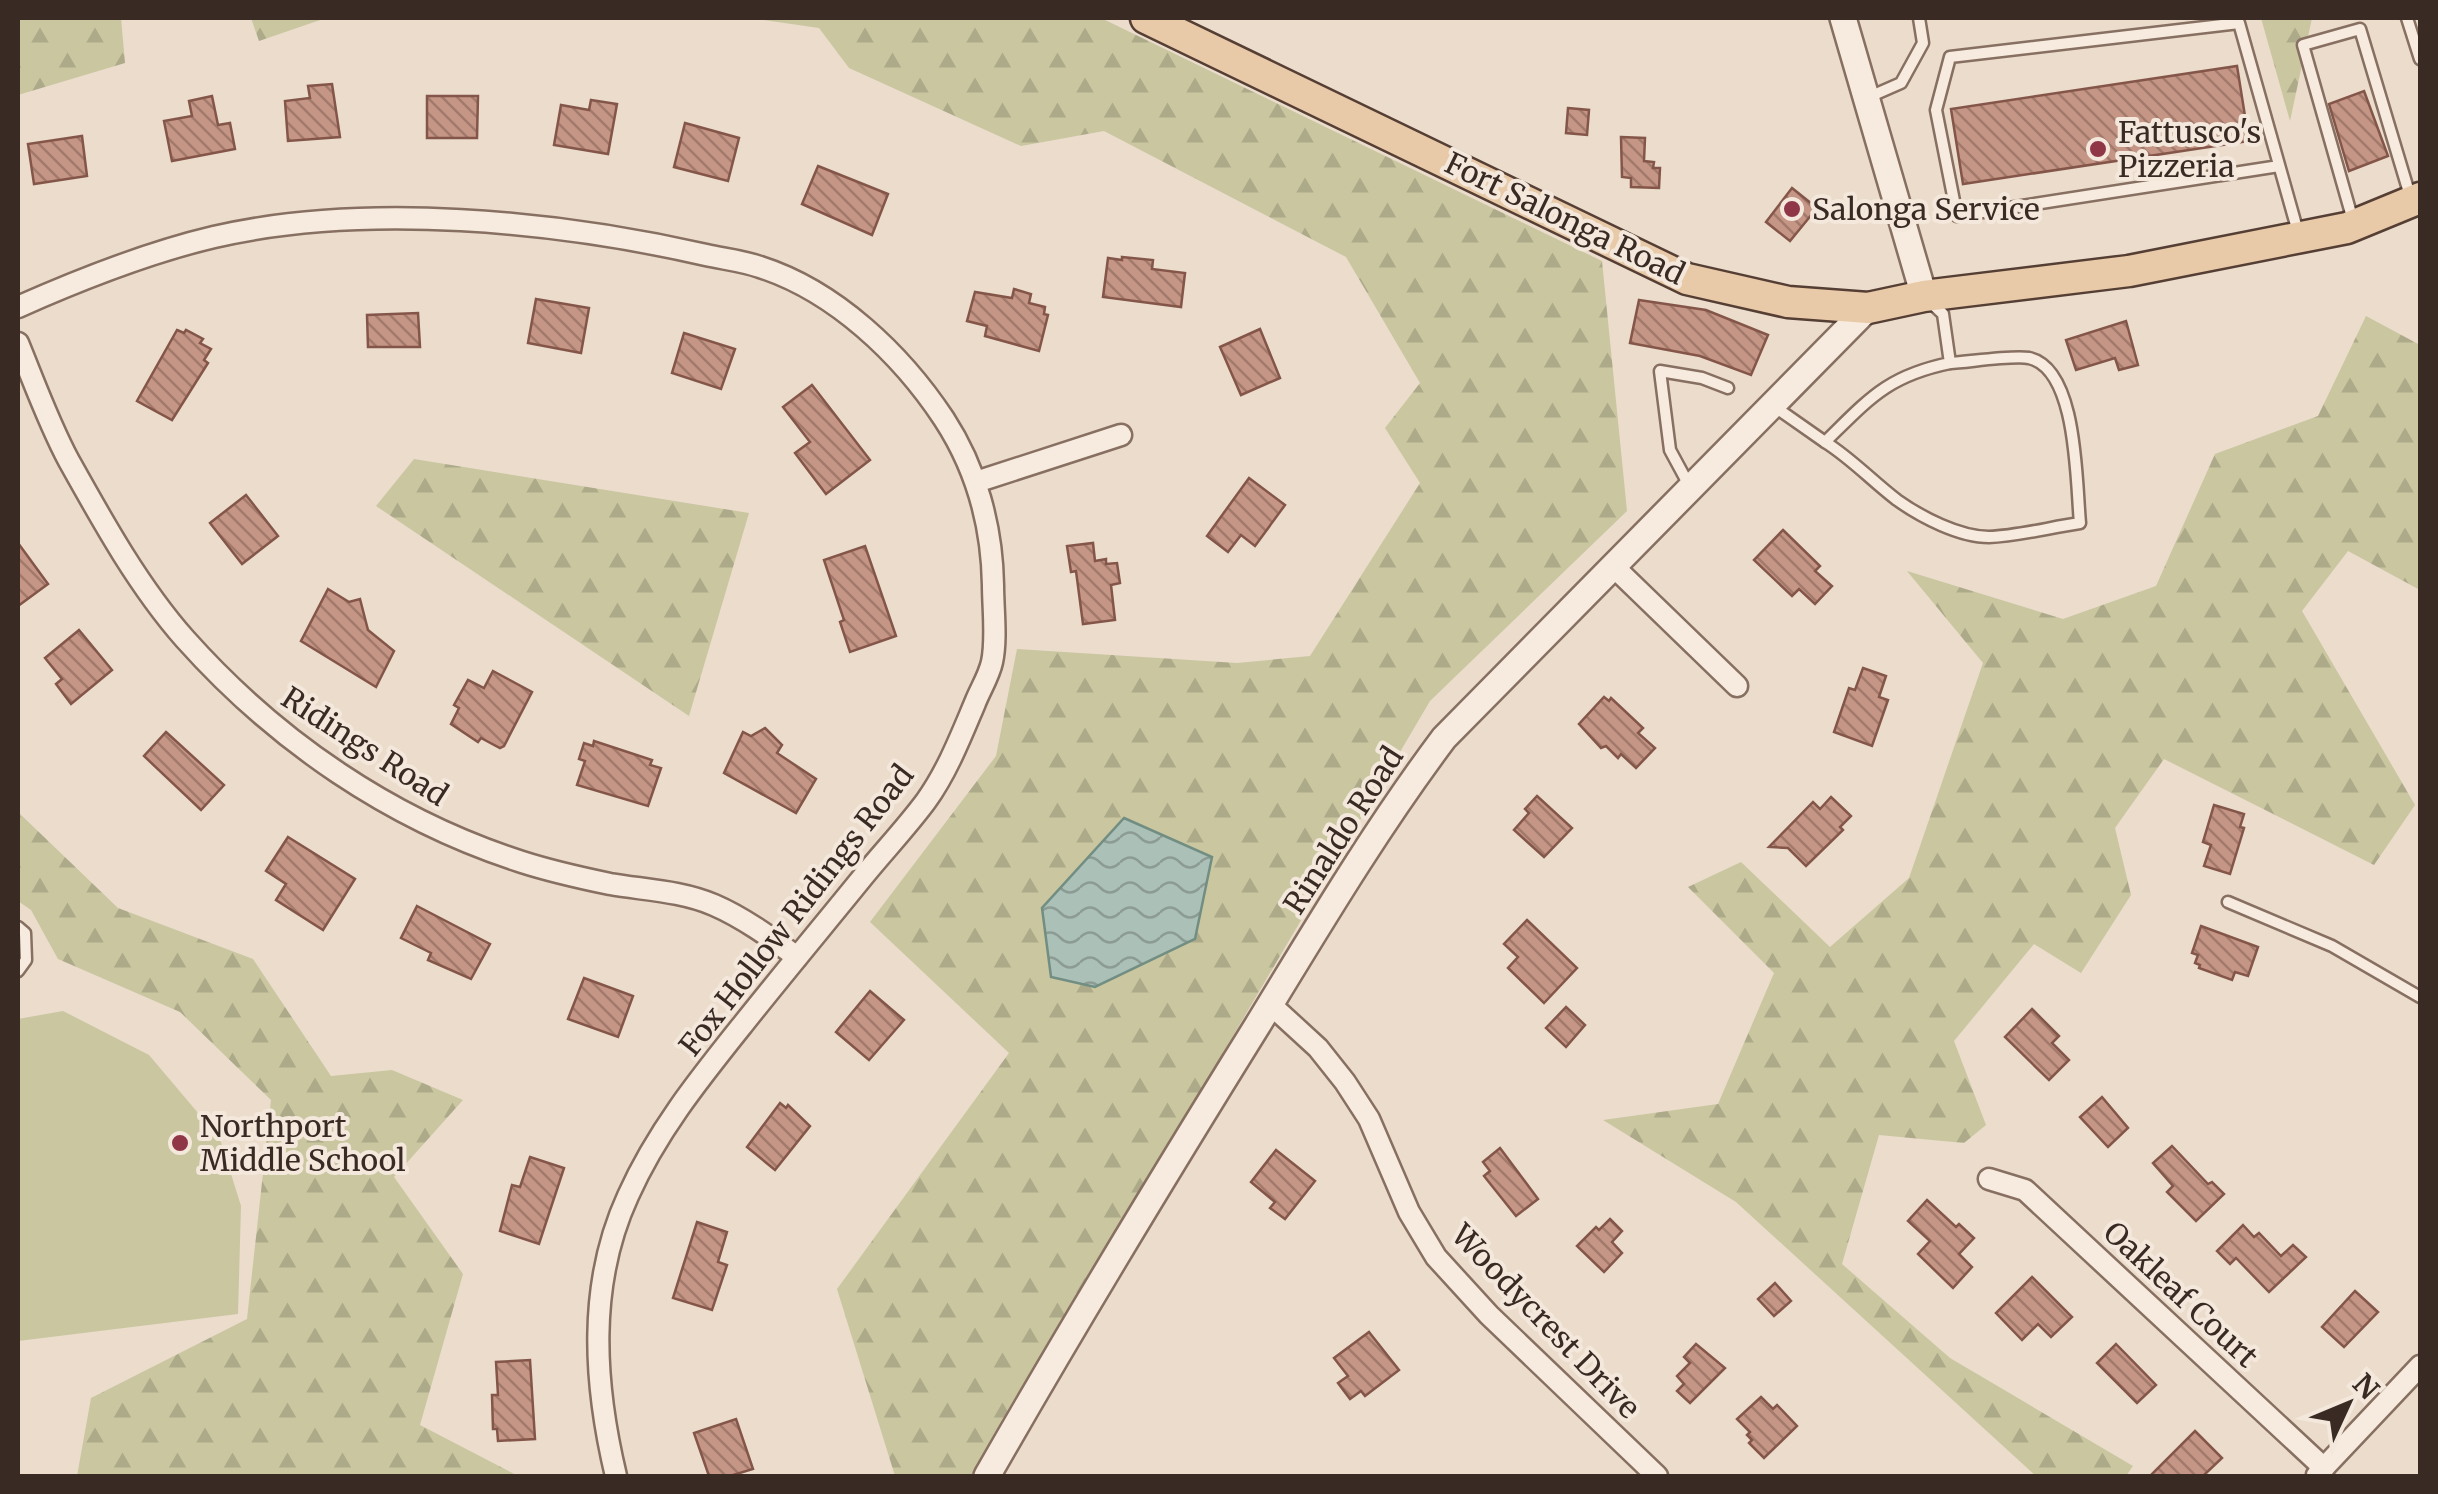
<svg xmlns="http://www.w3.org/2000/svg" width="2438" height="1494" font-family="Merriweather,serif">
<defs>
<pattern id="forest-firs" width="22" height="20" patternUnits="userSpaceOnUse" patternTransform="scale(2.5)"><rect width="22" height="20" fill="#c9c6a0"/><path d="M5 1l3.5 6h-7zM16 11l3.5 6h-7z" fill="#adaa8a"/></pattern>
<pattern id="water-waves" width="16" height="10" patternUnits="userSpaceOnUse" patternTransform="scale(2.5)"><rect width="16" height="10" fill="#abc0b7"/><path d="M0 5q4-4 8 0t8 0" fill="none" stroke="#8c9c94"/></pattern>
<pattern id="building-back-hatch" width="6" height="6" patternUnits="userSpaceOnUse" patternTransform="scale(2.5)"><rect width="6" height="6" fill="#c59585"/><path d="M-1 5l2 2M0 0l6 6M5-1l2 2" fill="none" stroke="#a17a6c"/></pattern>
</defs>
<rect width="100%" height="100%" fill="#ebdccc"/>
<path fill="#c9c6a0" d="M63,1011l86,44 71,84 21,67 -3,108 -220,27v-322z"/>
<g fill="url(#forest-firs)">
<path d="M18,18h103l4,45 -107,32z"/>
<path d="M251,18h75l-67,23z"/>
<path d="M749,18h352l501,243 25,250 -197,190 -456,775h-79l-58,-187 172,-236 -139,-131 126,-166 21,-107 220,14 73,-7 110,-173 -35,-55 35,-45 -74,-126 -242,-126 -83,15 -172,-78 -30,-40z"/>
<path d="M2261,18h51l-22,103z"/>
<path d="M2366,316l54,29v245l-72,-39 -46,60 113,194 -41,60 -210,-106 -49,69 16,67 -50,78 -47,-29 -80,97 32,84 -22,18 -85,-8 -37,129 108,94 183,108 -7,10h-90l-300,-274 -133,-82 115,-16 56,-131 -86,-86 53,-25 89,85 79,-69 74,-215 -76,-92 156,48 93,-33 59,-132 103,-38z"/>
<path d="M414,459l335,54 -60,203 -313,-210z"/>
<path d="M18,812l100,96 135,51 78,117 61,-6 71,30 -69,77 69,97 -43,151 98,51h-441l14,-78 156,-79 24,-219 -91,-88 -122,-53 -27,-49 -13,-9z"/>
</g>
<path fill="url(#water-waves)" stroke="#728e83" stroke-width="2.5" d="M1124,818l88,39 -17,82 -100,48 -44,-10 -9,-69z"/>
<g fill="url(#building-back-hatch)" stroke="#845649" stroke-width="2.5">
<path d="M2237,66l12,75 -286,43 -12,-75z"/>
<path d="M332,84l8,53 -52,4 -3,-40 25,-3 -2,-12z"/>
<path d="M2364,91l24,65 -39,15 -20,-67z"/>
<path d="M212,96l6,29 12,-2 5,26 -63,12 -8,-40 28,-5 -3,-15z"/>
<path d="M427,96h51l-1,42h-50z"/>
<path d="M591,100l26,4 -9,50 -54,-9 7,-40 28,5z"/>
<path d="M1568,108l21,2 -2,25 -21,-2z"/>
<path d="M685,123l54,15 -11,43 -54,-14z"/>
<path d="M82,136l5,40 -53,8 -6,-40z"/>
<path d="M1621,137l24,1 -1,23 10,1 -1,6h7l-1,20 -28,-1v-9l-9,-1z"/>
<path d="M818,166l70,28 -16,41 -70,-31z"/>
<path d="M1792,188l25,20 -27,33 -24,-19z"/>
<path d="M1122,257l31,3 -1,9 33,4 -4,34 -78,-10 5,-39 14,2z"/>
<path d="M1014,289l17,5 -2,9 16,4 -1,7 4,1 -9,36 -54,-15 2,-10 -20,-5 8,-29 37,6z"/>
<path d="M536,299l53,9 -8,45 -53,-10z"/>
<path d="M1639,300l67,10 62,25 -17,40 -51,-19 -70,-13z"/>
<path d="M418,313l2,34h-52l-1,-32z"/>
<path d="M2126,321l12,44 -19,5 -4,-12 -39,12 -10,-30z"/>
<path d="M1260,329l20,49 -39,17 -21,-48z"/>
<path d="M177,330l7,3 2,-3 17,9 -3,4 11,6 -7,11 4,3 -36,57 -35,-19z"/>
<path d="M684,333l51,16 -14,40 -49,-16z"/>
<path d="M812,385l58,75 -44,34 -31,-41 15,-11 -27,-35z"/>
<path d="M1249,478l36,27 -30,41 -14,-11 -13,17 -21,-16z"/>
<path d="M246,495l32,41 -36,28 -32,-41z"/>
<path d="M1783,530l37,36 -5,5 17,15 -17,18 -16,-15 -7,7 -38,-36z"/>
<path d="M18,543l30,41 -30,22z"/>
<path d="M1093,543l2,18 11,-2v5l11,-1 3,20 -9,2 4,35 -32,4 -7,-53 -5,1 -4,-26z"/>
<path d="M865,546l31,90 -46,16 -10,-30 4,-2 -20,-60z"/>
<path d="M328,589l21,13 11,-3 8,31 26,21 -18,36 -75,-46z"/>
<path d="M79,630l33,40 -41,34 -15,-20 6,-5 -17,-21z"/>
<path d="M1863,668l23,8 -7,21 9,3 -16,46 -38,-14 15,-44 6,2z"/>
<path d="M493,671l39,21 -28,54 -4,2 -19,-10 -3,4 -27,-18 8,-16 -5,-3 14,-25 16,8z"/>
<path d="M1604,697l5,4 2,-3 32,30 -5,5 17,15 -19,20 -15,-14 -3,4 -12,-12 -5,2 -22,-24z"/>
<path d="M765,728l17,17 -5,8 39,26 -20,34 -72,-40 19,-41 8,4z"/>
<path d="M166,732l58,53 -23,25 -57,-54z"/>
<path d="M594,741l58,19 -2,5 11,3 -13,38 -71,-21 8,-24 -6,-2 5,-16 9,3z"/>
<path d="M1537,796l35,32 -28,29 -30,-27 15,-17 -4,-4z"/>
<path d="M1831,797l20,19 -11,11 3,3 -37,36 -18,-18 -19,-1 44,-45 7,7z"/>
<path d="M2214,805l30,9 -4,13 4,1 -14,46 -26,-8 7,-21 -8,-3z"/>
<path d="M288,837l67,42 -32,51 -47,-30 10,-16 -20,-13z"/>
<path d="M417,906l73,38 -19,35 -43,-19 3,-7 -30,-15z"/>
<path d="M1527,920l50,48 -33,35 -36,-35 10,-11 -14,-13z"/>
<path d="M2201,926l57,21 -10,29 -13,-4 -3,8 -33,-12 1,-3 -5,-2 3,-8 -6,-2z"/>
<path d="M584,978l49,18 -15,41 -50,-18z"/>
<path d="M870,991l34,29 -35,40 -33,-28z"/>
<path d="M1566,1007l19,18 -19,22 -20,-19z"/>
<path d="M2032,1009l27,27 -7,7 17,17 -20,20 -44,-43z"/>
<path d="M2102,1097l26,31 -20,19 -28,-30z"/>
<path d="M780,1103l6,5 2,-3 22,21 -35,44 -28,-23z"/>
<path d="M2172,1146l36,38 4,-2 12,12 -28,27 -29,-29 6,-6 -20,-23z"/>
<path d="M1500,1148l38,51 -22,17 -32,-40 6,-5 -7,-9z"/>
<path d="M1276,1150l39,31 -30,38 -15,-11 5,-6 -24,-20z"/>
<path d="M530,1157l34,11 -25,76 -39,-13 12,-46 8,2z"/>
<path d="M1927,1200l29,27 3,-3 15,14 -15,16 13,13 -19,21 -35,-34 12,-13 -22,-20z"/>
<path d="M1610,1219l12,12 -10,11 10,11 -18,19 -27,-26 19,-19 3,3z"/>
<path d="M697,1222l30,10 -9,30 9,3 -15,45 -39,-12z"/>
<path d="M2243,1225l11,12 5,-4 22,23 12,-11 13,12 -37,35 -33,-34 -6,6 -13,-13z"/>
<path d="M2032,1277l40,40 -21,20 -13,-13 -16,16 -26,-27z"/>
<path d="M1775,1283l16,18 -17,15 -16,-17z"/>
<path d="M2355,1291l23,21 -34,35 -22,-20z"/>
<path d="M1369,1332l30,38 -34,26 -4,-5 -11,8 -12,-16 10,-7 -14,-18z"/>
<path d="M1696,1344l29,24 -35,35 -13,-12 7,-7 -7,-8 13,-13 -6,-6z"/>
<path d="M2116,1344l40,41 -19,18 -40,-40z"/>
<path d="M530,1360l5,79 -37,2 -1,-12h-4l-1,-34h6l-2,-33z"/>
<path d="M1761,1397l12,12 4,-4 20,21 -33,32 -15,-15 3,-3 -5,-5 3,-3 -13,-13z"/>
<path d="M736,1419l17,50 -23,7h-21l-15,-43z"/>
<path d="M2195,1431l27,27 -19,18h-53z"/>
</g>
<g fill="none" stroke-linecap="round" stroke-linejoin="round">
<g stroke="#876f61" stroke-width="15">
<g id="service">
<path d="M2407,18l13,41"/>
<path d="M1869,97l32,-14 22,-40 -4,-25"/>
<path d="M2279,166l-322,50 -21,-106 14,-53 289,-34 59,209"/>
<path d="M2354,224l-51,-179 57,-16 51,170"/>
<path d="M1775,407l50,35c44,-43 62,-66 125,-79l-7,-49 -15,-14"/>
<path d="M1825,442c27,17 47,39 72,58 24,17 62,37 92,37 30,-1 62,-10 91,-14 -4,-40 -2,-154 -51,-165 -17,-3 -60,4 -79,5"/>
<path d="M1690,487l-20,-37 -10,-79 42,7 26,10"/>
<path d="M2228,902l104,44 88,51"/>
<path d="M18,927l7,6 1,27 -8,11"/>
</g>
</g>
<g stroke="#876f61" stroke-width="25">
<g id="minor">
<path d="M18,307c63,-28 128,-54 196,-70 151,-35 343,-16 492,18 18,4 37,6 54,12 75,24 141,87 184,152 32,49 48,107 49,166 0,24 4,54 -1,77 -3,14 -12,28 -17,41 -14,33 -28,69 -49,98 -20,27 -43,51 -64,77 -39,48 -79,96 -118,145 -44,55 -87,108 -116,173 -41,89 -34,188 -12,280"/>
<path d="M18,343c16,39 31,81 51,118 34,61 70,126 116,178 91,102 206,181 337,223 28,9 59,16 88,22 35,6 71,7 104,21 30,13 57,33 83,52"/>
<path d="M976,482l145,-47"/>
<path d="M1613,566l124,120"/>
<path d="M1270,1004l48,44 27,34 24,37 40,93 27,45 53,58 168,161"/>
<path d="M1989,1179l36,11 299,278"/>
<path d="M2317,1475l103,-109"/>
</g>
</g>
<g stroke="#876f61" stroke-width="30">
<g id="tertiary">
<path d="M1843,18l81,278"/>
<path d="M987,1476c87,-152 178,-302 270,-450 60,-98 118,-196 187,-288l424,-430"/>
</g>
</g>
<g stroke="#553e34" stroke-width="35">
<path id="primary" d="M1146,18l541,261 101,23 80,6 56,-12 205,-25 218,-43 73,-30"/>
</g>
<use href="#service" stroke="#f6ebde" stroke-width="10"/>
<use href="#minor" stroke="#f6ebde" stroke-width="20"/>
<use href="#tertiary" stroke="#f6ebde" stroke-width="25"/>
<use href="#primary" stroke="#e9caa8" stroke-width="30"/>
</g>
<g fill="#903747" stroke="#f3e8db" stroke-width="4">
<circle cx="2098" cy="149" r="10"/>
<circle cx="1792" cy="209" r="10"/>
<circle cx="180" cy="1143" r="10"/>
</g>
<g text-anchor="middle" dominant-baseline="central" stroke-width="8" stroke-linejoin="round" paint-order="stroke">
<g font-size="30" fill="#392a23" stroke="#f3e8db" text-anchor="start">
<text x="2118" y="132">Fattusco's<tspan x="2118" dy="34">Pizzeria</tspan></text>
<text x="1812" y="209">Salonga Service</text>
<text x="200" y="1126">Northport<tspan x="200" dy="34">Middle School</tspan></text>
</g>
<g font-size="30" fill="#392a23" stroke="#f3e8db">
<text transform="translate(1565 218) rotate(26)">Fort Salonga Road</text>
<text transform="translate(365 746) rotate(33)">Ridings Road</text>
<text transform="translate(1343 830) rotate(-57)">Rinaldo Road</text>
<text transform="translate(796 910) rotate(-52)">Fox Hollow Ridings Road</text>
<text transform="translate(2181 1294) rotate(43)">Oakleaf Court</text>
<text transform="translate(1546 1321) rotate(46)">Woodycrest Drive</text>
</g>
</g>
<rect width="2438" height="1494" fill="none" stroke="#392a23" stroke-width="40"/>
<g transform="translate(2348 1404) rotate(46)" stroke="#f3e8db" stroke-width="8" paint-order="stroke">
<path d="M0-8L18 38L0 25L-18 38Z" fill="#392a23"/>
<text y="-15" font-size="28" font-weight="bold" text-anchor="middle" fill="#392a23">N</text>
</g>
</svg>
